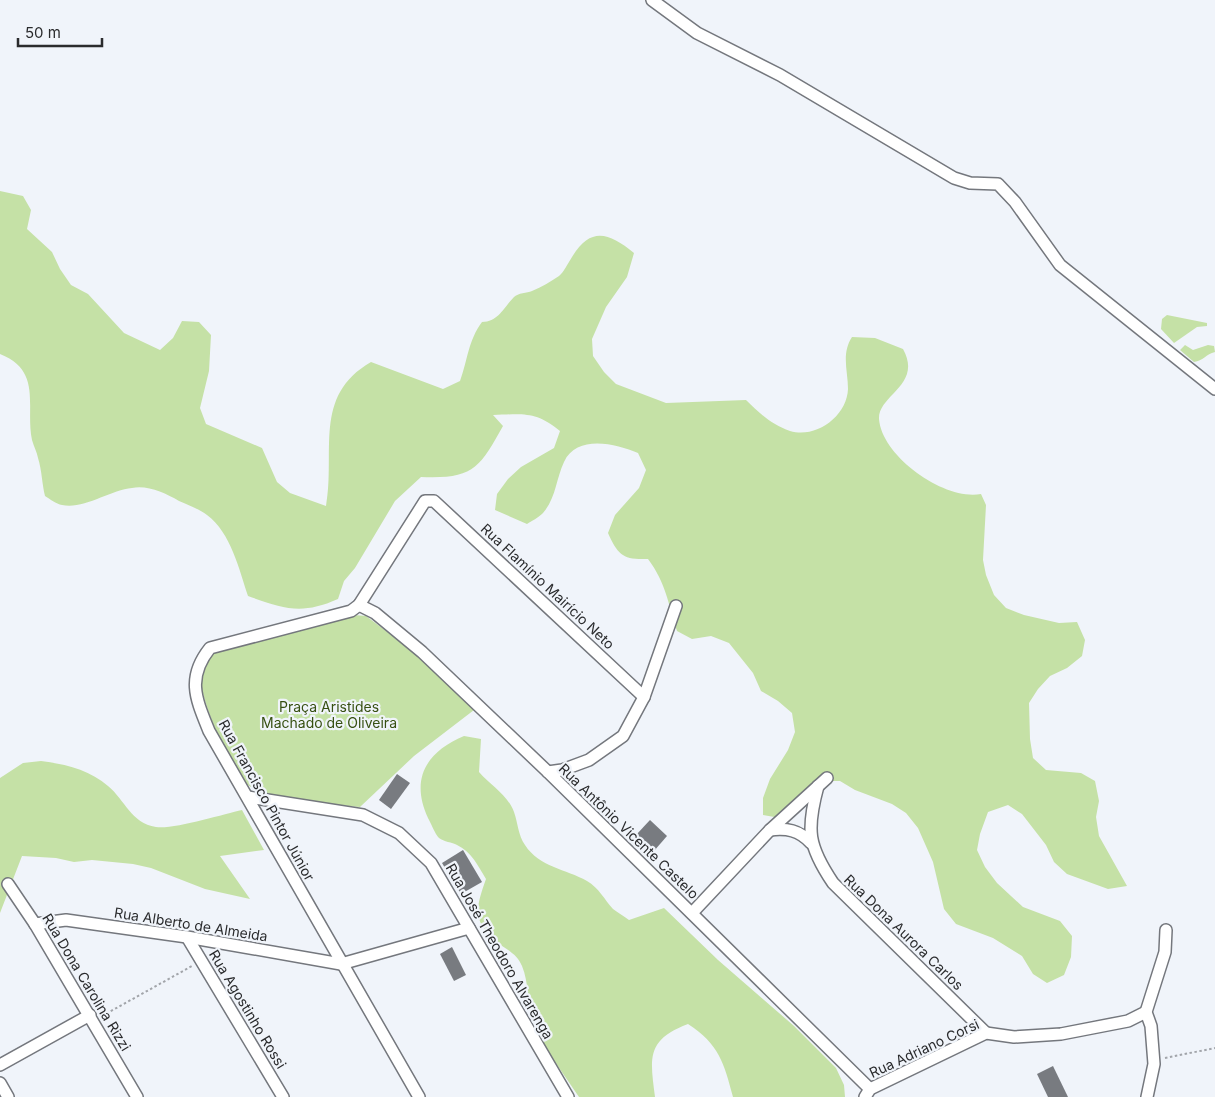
<svg xmlns="http://www.w3.org/2000/svg" width="1215" height="1097" font-family="Inter,sans-serif">
<rect width="100%" height="100%" fill="#f0f4fa"/>
<g fill="#c5e1a6">
<path d="M0,191l23,5 8,14 -4,19 25,23 8,17 11,16 17,9 36,39 36,17 13,-12 9,-17 17,1 12,13 -2,36 -9,37 6,16 56,24 15,34 13,11 36,13c10,-54 -14,-110 45,-144l72,27 17,-8c8,-22 8,-40 22,-59 17,-1 21,-14 32,-25 4,-4 13,-4 18,-6 10,-4 18,-9 27,-15 5,-4 9,-13 13,-19 19,-31 37,-24 62,-4l-7,24 -21,30 -14,32 1,17 11,16 12,12 50,19 80,-3c13,13 26,25 44,31 26,8 57,-15 58,-42 0,-18 -7,-35 4,-52l23,1 28,11c20,36 -25,46 -24,70 3,38 66,82 102,75l5,11 -3,55 3,15 8,20 12,13 18,7 35,8 18,-1 8,18 -3,16 -15,12 -17,8 -12,13 -9,14 1,36 3,19 13,12 35,3 14,8 4,20 -3,16 3,19 28,50 -19,3 -41,-15 -13,-12 -8,-17 -24,-31 -14,-9 -20,7 -8,22 -3,16 8,17 12,16 26,24 37,14 12,15 -1,21 -7,18 -17,8 -14,-9 -11,-18 -29,-18 -37,-14 -12,-15 -11,-47 -15,-34 -12,-15 -14,-9 -37,-14 -15,-9h-18l-42,37 -17,-3v-17l7,-19 18,-29 7,-18 -3,-19 -14,-12 -17,-10 -8,-18 -24,-30 -18,-7 -19,3 -15,-8c-9,-28 -11,-48 -29,-72 -25,1 -30,-4 -40,-26l7,-18 24,-27 7,-18 -8,-17c-22,-9 -61,-19 -74,9 -8,17 -8,36 -21,51 -4,4 -11,8 -16,11l-32,-14 2,-16 11,-15 13,-12 33,-19 6,-17c-24,-20 -37,-17 -67,-16l10,11c-24,43 -30,53 -82,51l-26,24 -40,67 -11,13 -6,18c-36,16 -54,10 -90,-3 -9,-27 -17,-63 -41,-81 -8,-6 -19,-10 -28,-14 -14,-8 -31,-16 -47,-13 -22,2 -49,22 -70,17 -6,-1 -12,-6 -17,-9 -3,-12 -3,-25 -7,-38 -1,-6 -4,-11 -6,-18 -7,-33 11,-69 -32,-86z"/>
<path d="M1167,315l40,8v3l-10,1 -23,16 -13,-14 1,-10z"/>
<path d="M1185,345l8,5 15,-5 6,1 1,6c-9,2 -12,9 -21,10l-14,-12z"/>
<path d="M354,615l12,1 52,39 56,55 -60,46 -54,51c-36,-4 -76,-4 -109,-20 -17,-8 -52,-89 -50,-109 1,-11 7,-19 14,-27z"/>
<path d="M464,736l17,3 -2,33c11,13 29,23 35,40 4,11 4,23 11,33 14,22 41,24 62,36 12,7 17,18 26,28 5,4 11,7 16,11l35,-12 54,52 76,66 42,42 8,17 1,12h-112c-9,-34 -14,-53 -45,-73 -42,16 -38,34 -33,73h-76c-17,-26 -36,-48 -46,-78 -6,-17 -4,-36 -11,-53 -5,-13 -17,-17 -27,-25 -24,-21 -18,-36 -9,-62 -8,-13 -14,-27 -29,-34 -5,-3 -13,-3 -18,-7 -4,-4 -8,-15 -11,-20 -18,-39 -2,-66 36,-82z"/>
<path d="M41,761c24,3 49,9 67,25 17,14 23,37 48,41 16,3 68,-13 86,-17l22,40 -44,6 30,43 -45,-10 -54,-21 -18,-4 -41,-4 -18,2 -18,-4 -34,-2 -22,57v-135l23,-15z"/>
</g>
<g fill="#787b80">
<path d="M397,774l13,9 -19,26 -12,-9z"/>
<path d="M650,820l17,16 -13,15 -18,-16z"/>
<path d="M463,850l19,32 -21,12 -19,-31z"/>
<path d="M452,947l14,28 -12,6 -14,-27z"/>
<path d="M1053,1066l15,31h-20l-11,-23z"/>
</g>
<g fill="none" stroke-linecap="round" stroke-linejoin="round">
<g stroke="#74777d" stroke-width="14">
<g id="street">
<path d="M652,0l45,33 83,42 174,103 16,5 28,1 17,18 45,63 155,124"/>
<path d="M359,605l16,8 47,39 126,120 322,317"/>
<path d="M548,772l14,-2 27,-10 34,-24 21,-39 32,-91"/>
<path d="M818,786c-12,44 -10,60 15,97l153,150"/>
<path d="M248,797l115,18 36,18 32,30 137,234"/>
<path d="M770,830c17,-2 29,0 41,13"/>
<path d="M8,884l27,40 102,173"/>
<path d="M692,913l78,-83 57,-52"/>
<path d="M35,924l31,-4 121,17 154,27 128,-36"/>
<path d="M187,937l96,160"/>
<path d="M0,1065l90,-50"/>
<path d="M0,1083l8,14"/>
<path d="M419,1097l-210,-366c-13,-32 -23,-53 1,-83l141,-37 8,-6 66,-104h9l210,196"/>
<path d="M865,1097l5,-8 116,-56 28,4 47,-3 67,-13 18,-9"/>
<path d="M1147,1097l7,-33 -3,-38 -5,-14 19,-60 1,-22"/>
</g>
</g>
<g stroke="#a2a5aa" stroke-width="2" stroke-dasharray="2.5 2.5" stroke-linecap="butt">
<path d="M102,1016l90,-50"/>
<path d="M1165,1058l50,-10"/>
</g>
<use href="#street" stroke="#fff" stroke-width="11"/>
</g>
<g text-anchor="middle" dominant-baseline="central" stroke-width="4.5" stroke-linejoin="round" paint-order="stroke">
<g font-size="14" fill="#2a2b2d" stroke="#f0f4fa">
<text transform="translate(548 586) rotate(43)">Rua Flamínio Mairício Neto</text>
<text transform="translate(267 800) rotate(61)">Rua Francisco Pintor Júnior</text>
<text transform="translate(629 831) rotate(44)">Rua Antônio Vicente Castelo</text>
<text transform="translate(191 924) rotate(9)">Rua Alberto de Almeida</text>
<text transform="translate(904 932) rotate(44)">Rua Dona Aurora Carlos</text>
<text transform="translate(500 951) rotate(60)">Rua José Theodoro Alvarenga</text>
<text transform="translate(87 982) rotate(59)">Rua Dona Carolina Rizzi</text>
<text transform="translate(248 1009) rotate(59)">Rua Agostinho Rossi</text>
<text transform="translate(924 1048) rotate(-25)">Rua Adriano Corsi</text>
</g>
<g font-size="14" fill="#375012" stroke="#f0f4fa">
<text x="329" y="706">Praça Aristides<tspan x="329" dy="16">Machado de Oliveira</tspan></text>
</g>
</g>
<path d="M18 38v8h84v-8" fill="none" stroke="#2a2b2d" stroke-width="2.5"/>
<text x="25" y="38" font-size="15" fill="#2a2b2d" stroke="#f0f4fa" stroke-width="4" paint-order="stroke">50 m</text>
</svg>
